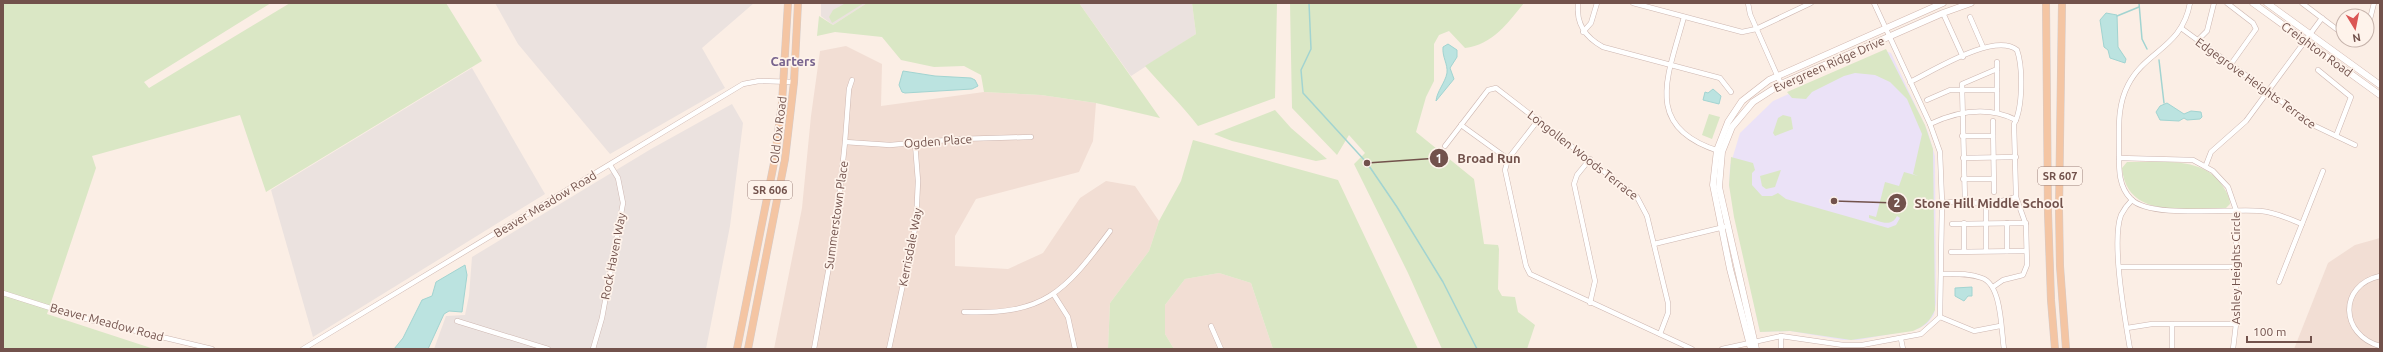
<svg xmlns="http://www.w3.org/2000/svg" width="2383" height="352" font-family="Ubuntu,sans-serif">
<rect width="100%" height="100%" fill="#fbeee5"/>
<g fill="#f2ded4">
<path d="M846,46l36,18 -1,42 103,-14 57,3 55,8 -3,38 -14,31 -103,27 -21,37v30l53,3 35,-16 37,-55 26,-17 29,5 24,35 -10,30 -39,52 -2,46h-334l28,-141 9,-92 9,-65z"/>
<path d="M2380,238v111h-86l34,-86 27,-18z"/>
<path d="M1219,273l32,10 22,66h-99l-9,-15v-29l20,-26z"/>
</g>
<g fill="#ebe2df">
<path d="M495,3h259l-52,45 23,40 -115,66 -92,-110z"/>
<path d="M821,3h46l-34,22 -12,-9z"/>
<path d="M1079,3h113l4,31 -65,42z"/>
<path d="M472,68l73,126 -232,143 -42,-147z"/>
<path d="M732,104l11,19 -13,103 -24,123h-272l12,-33 19,-1 4,-19 3,-39 179,-108z"/>
</g>
<path fill="#ebe2f7" d="M1885,51l6,2 37,79 7,24 1,147 -2,12 -7,9 -9,5 -60,11h-15l-53,-9 -30,1 -31,-147 1,-19 10,-33 33,-32z"/>
<g fill="#dae7c5">
<path d="M3,3h268l-127,79 5,6 141,-85h156l36,58 -216,131 -26,-77 -148,41 4,12 -49,146 104,34 11,1h-159z"/>
<path d="M846,3h18l-32,20 -3,-6 4,-7z"/>
<path d="M867,3h212l81,115 -64,-15 -55,-8 -57,-3 -3,-17 -17,-9 -30,1 -33,-7 -19,-23 -47,-5 -18,4 2,-20 14,9z"/>
<path d="M1192,3h85l-2,95 -77,28c-16,-21 -35,-39 -53,-60l51,-32z"/>
<path d="M1290,3h234c-16,20 -32,42 -59,45l-16,-17 -10,4 -5,9v37l-8,16 -10,35 58,47 10,65 14,1 1,4 -1,40 4,7 13,1 3,15 17,13 -8,24h-85l-34,-76 -54,-109 11,-11 -16,-18 -12,20 -45,-47z"/>
<path d="M1886,49l39,76 8,24 2,161c-5,11 -10,16 -22,21l-62,9 -61,-9 -30,1 -26,-115 -5,-32 2,-28 22,6 2,7 -3,3v12l10,11h10l6,-3 8,6 102,29 8,-3 4,-7 -3,-2c-6,12 -18,5 -28,2v-3l7,2 9,-35 14,4 5,-14 14,4 -5,-2 9,-40 -15,-35 -17,-17 -15,-7 -20,-2 -11,3 -32,16 -6,7 -14,-1 -5,-6z"/>
<path d="M1275,110l16,18 36,31 -11,2 -84,-20 -18,-7z"/>
<path d="M1709,114l11,3 -8,22 -10,-4z"/>
<path d="M1783,115l8,2 2,12 -18,7 -2,-3 5,-15z"/>
<path d="M1193,140l145,40 80,169h-145l-22,-66 -32,-10 -34,6 -20,26v29l9,15h-66l2,-46 39,-52 10,-30 22,-40z"/>
<path d="M2127,162c31,1 75,-7 95,23 4,6 8,12 8,19l-4,4c-38,-1 -99,13 -104,-40z"/>
<path d="M1781,170l-6,17 -9,2 -4,-3 -2,-10z"/>
</g>
<g fill="#bbe3e0" stroke="#a2d4d1">
<path d="M2106,13l11,2 1,32 8,12 -1,4 -15,-5 -2,-8 -4,-3 -4,-27z"/>
<path d="M1448,44l9,6v7l-7,11 4,11 -18,22c1,-10 9,-18 11,-28 1,-9 -5,-16 -4,-26z"/>
<path d="M903,71l32,5 36,2 4,2 3,6 -6,3 -67,4 -3,-1 -3,-7z"/>
<path d="M1713,89l8,7 -2,8 -16,-4 2,-8 3,1z"/>
<path d="M2167,103l17,11 7,-3 10,1 1,5 -2,2 -13,1 -3,-2 -5,3 -19,-1 -4,-8 4,-6z"/>
<path d="M465,265l2,10 -5,37 -13,-1 -5,3 -16,35h-34l9,-11 19,-38 10,-4 4,-14z"/>
<path d="M1972,287v9h-4l-4,5 -9,-5v-8z"/>
</g>
<g fill="none" stroke-linecap="round" stroke-linejoin="round">
<g stroke="#a2d4d1" stroke-width="1.5">
<path d="M1309,3l2,46 -10,21 2,23 64,70 30,44 46,75 34,67"/>
<path d="M2139,3l3,36 5,10"/>
<path d="M2117,16l22,-9"/>
<path d="M2159,60l5,43"/>
</g>
<g stroke="#cdb6b0" stroke-width="5.5">
<g id="street">
<path d="M1578,3c-2,21 7,34 25,44l117,31 11,14"/>
<path d="M1633,3l109,29 14,-3 55,-26"/>
<path d="M1748,3l2,11 31,70"/>
<path d="M2190,3c-8,45 -45,48 -62,82 -11,21 -9,44 -9,66 0,17 -1,35 12,48 19,20 101,9 130,12 14,1 28,8 41,13"/>
<path d="M2227,3l26,20 3,6 -25,35"/>
<path d="M2302,3l41,31"/>
<path d="M1943,13l20,44"/>
<path d="M1684,17c-16,59 -42,110 35,134"/>
<path d="M1970,17l13,30"/>
<path d="M2367,24l3,-5 4,-16"/>
<path d="M2181,28l134,98 40,19"/>
<path d="M1583,32l8,-9 6,-20"/>
<path d="M2198,40l9,-9 7,-28"/>
<path d="M2318,70l33,27 -15,39"/>
<path d="M1910,82c23,-11 84,-50 107,-32 6,17 6,58 -3,74l2,73 10,28 1,40 -4,10 -20,5 -10,7"/>
<path d="M1927,100l23,-10h47"/>
<path d="M1997,112v-50"/>
<path d="M1539,119l-31,40 -3,11 21,96 4,8 162,75"/>
<path d="M1993,121l1,71"/>
<path d="M1930,124c28,-13 58,-18 86,-4"/>
<path d="M1461,125l47,34"/>
<path d="M1962,136h31"/>
<path d="M845,142l45,3 69,-6 72,-2"/>
<path d="M1445,146l43,-56 8,-2 141,109 10,19 21,87v10l-8,21"/>
<path d="M1963,158l53,-1"/>
<path d="M2119,158l74,2 20,11 15,16 8,23v114l-3,25"/>
<path d="M1590,159l-13,16 -3,9 21,97 -5,22"/>
<path d="M2206,165l5,-13 35,-31 76,-103"/>
<path d="M1963,179h30"/>
<path d="M1942,202l53,1 21,-6"/>
<path d="M1965,202l-3,-118 35,-15"/>
<path d="M1964,223v28"/>
<path d="M1952,224l74,-1"/>
<path d="M1654,244l70,-17"/>
<path d="M1986,251v-49"/>
<path d="M2007,251v-28"/>
<path d="M1951,252l75,-1"/>
<path d="M2119,267h117"/>
<path d="M1942,274c13,0 27,-1 40,4 20,7 19,52 22,71"/>
<path d="M2380,276c-42,9 -40,59 0,70"/>
<path d="M2279,282l44,-111"/>
<path d="M3,293l79,25 130,31"/>
<path d="M1054,295l14,22 7,32"/>
<path d="M964,312c80,3 100,-19 146,-81"/>
<path d="M1940,317l34,14 26,-5"/>
<path d="M457,321l91,28"/>
<path d="M1211,326l10,23"/>
<path d="M2127,328l25,-4h84"/>
<path d="M1781,336v13"/>
<path d="M1901,339l2,10"/>
<path d="M303,349l440,-265 16,-3 35,1"/>
<path d="M593,349l9,-31 21,-115 -5,-25 -8,-13"/>
<path d="M814,349l22,-121 9,-86 4,-53 3,-9"/>
<path d="M889,349l27,-125 2,-43 -3,-38"/>
<path d="M1722,349l59,-13 62,9h19l59,-11 19,-17 2,-115 -2,-50 -10,-28 -56,-121"/>
<path d="M2130,349c-5,-30 -19,-107 -9,-134 3,-6 6,-10 11,-15"/>
<path d="M2172,349v-25"/>
</g>
</g>
<g stroke="#d0b5ad" stroke-width="7">
<g id="secondary">
<path d="M2253,3l127,92"/>
<path d="M2267,3l113,82"/>
<path d="M1751,349l-21,-80 -17,-84 4,-35 11,-28 14,-21 27,-21 174,-77"/>
<path d="M1756,349l-37,-162 3,-35 10,-25 21,-25 28,-18 162,-71 28,-10"/>
</g>
</g>
<g stroke="#d5cbc9" stroke-width="8">
<g id="primary">
<path d="M2046,3l2,210 3,87 4,49"/>
<path d="M2062,3l-3,207 1,56 6,83"/>
<path d="M737,349l37,-186 8,-60 6,-100"/>
<path d="M748,349l37,-190 9,-77 4,-79"/>
</g>
</g>
<use href="#street" stroke="#fff" stroke-width="4.5"/>
<use href="#secondary" stroke="#fff" stroke-width="6"/>
<use href="#primary" stroke="#f4c5a3" stroke-width="7"/>
</g>
<g text-anchor="middle" dominant-baseline="central" stroke-width="3.5" stroke-linejoin="round" paint-order="stroke">
<g fill="#fef3eb" stroke="#9c827c" stroke-width="1">
<rect x="2038" y="167" width="44" height="18" rx="3"/>
<rect x="748" y="181" width="44" height="18" rx="3"/>
</g>
<g font-size="11" font-weight="bold" fill="#72524c">
<text x="2060" y="176">SR 607</text>
<text x="770" y="190">SR 606</text>
</g>
<g font-size="12" fill="#72524c" stroke="#fef3eb">
<text transform="translate(2317 49) rotate(36)">Creighton Road</text>
<text transform="translate(1829 64) rotate(-24)">Evergreen Ridge Drive</text>
<text transform="translate(2256 83) rotate(36)">Edgegrove Heights Terrace</text>
<text transform="translate(778 130) rotate(-83)">Old Ox Road</text>
<text transform="translate(938 141) rotate(-4)">Ogden Place</text>
<text transform="translate(1583 155) rotate(38)">Longollen Woods Terrace</text>
<text transform="translate(545 204) rotate(-31)">Beaver Meadow Road</text>
<text transform="translate(836 215) rotate(-82)">Summerstown Place</text>
<text transform="translate(910 247) rotate(-79)">Kerrisdale Way</text>
<text transform="translate(613 256) rotate(-79)">Rock Haven Way</text>
<text transform="translate(2235 268) rotate(-90)">Ashley Heights Circle</text>
<text transform="translate(107 322) rotate(15)">Beaver Meadow Road</text>
</g>
<g font-size="13" font-weight="bold" fill="#78648e" stroke="#fef3eb">
<text x="793" y="61">Carters</text>
</g>
</g>
<path fill="none" stroke="#72524c" stroke-width="1.5" d="M1367 163L1439 158M1834 201L1897 203"/>
<g fill="#72524c" stroke="#fef3eb" stroke-width="1.5">
<circle cx="1367" cy="163" r="4"/>
<circle cx="1834" cy="201" r="4"/>
<circle cx="1439" cy="158" r="10"/>
<circle cx="1897" cy="203" r="10"/>
</g>
<g font-size="12" text-anchor="middle" font-weight="bold" fill="#fff">
<text x="1439" y="163">1</text>
<text x="1897" y="207">2</text>
</g>
<g font-size="13" text-anchor="middle" font-weight="bold" fill="#72524c" stroke="#fef3eb" stroke-width="3.5" stroke-linejoin="round" paint-order="stroke">
<text x="1489" y="163">Broad Run</text>
<text x="1989" y="208">Stone Hill Middle School</text>
</g>
<rect width="2383" height="352" fill="none" stroke="#72524c" stroke-width="8"/>
<g transform="translate(2355 28) rotate(170)"><circle r="19" fill="#fef3eb" stroke="#c6b3ab"/>
<path d="M0-3L7 15L0 10L-7 15Z" fill="#db5654"/>
<text y="-6" font-size="11" font-weight="bold" text-anchor="middle" fill="#72524c">N</text>
</g>
<path d="M2247 336v6h64v-6" fill="none" stroke="#72524c" stroke-width="2"/>
<text x="2253" y="336" font-size="12" fill="#72524c" stroke="#fef3eb" stroke-width="3" paint-order="stroke">100 m</text>
</svg>
